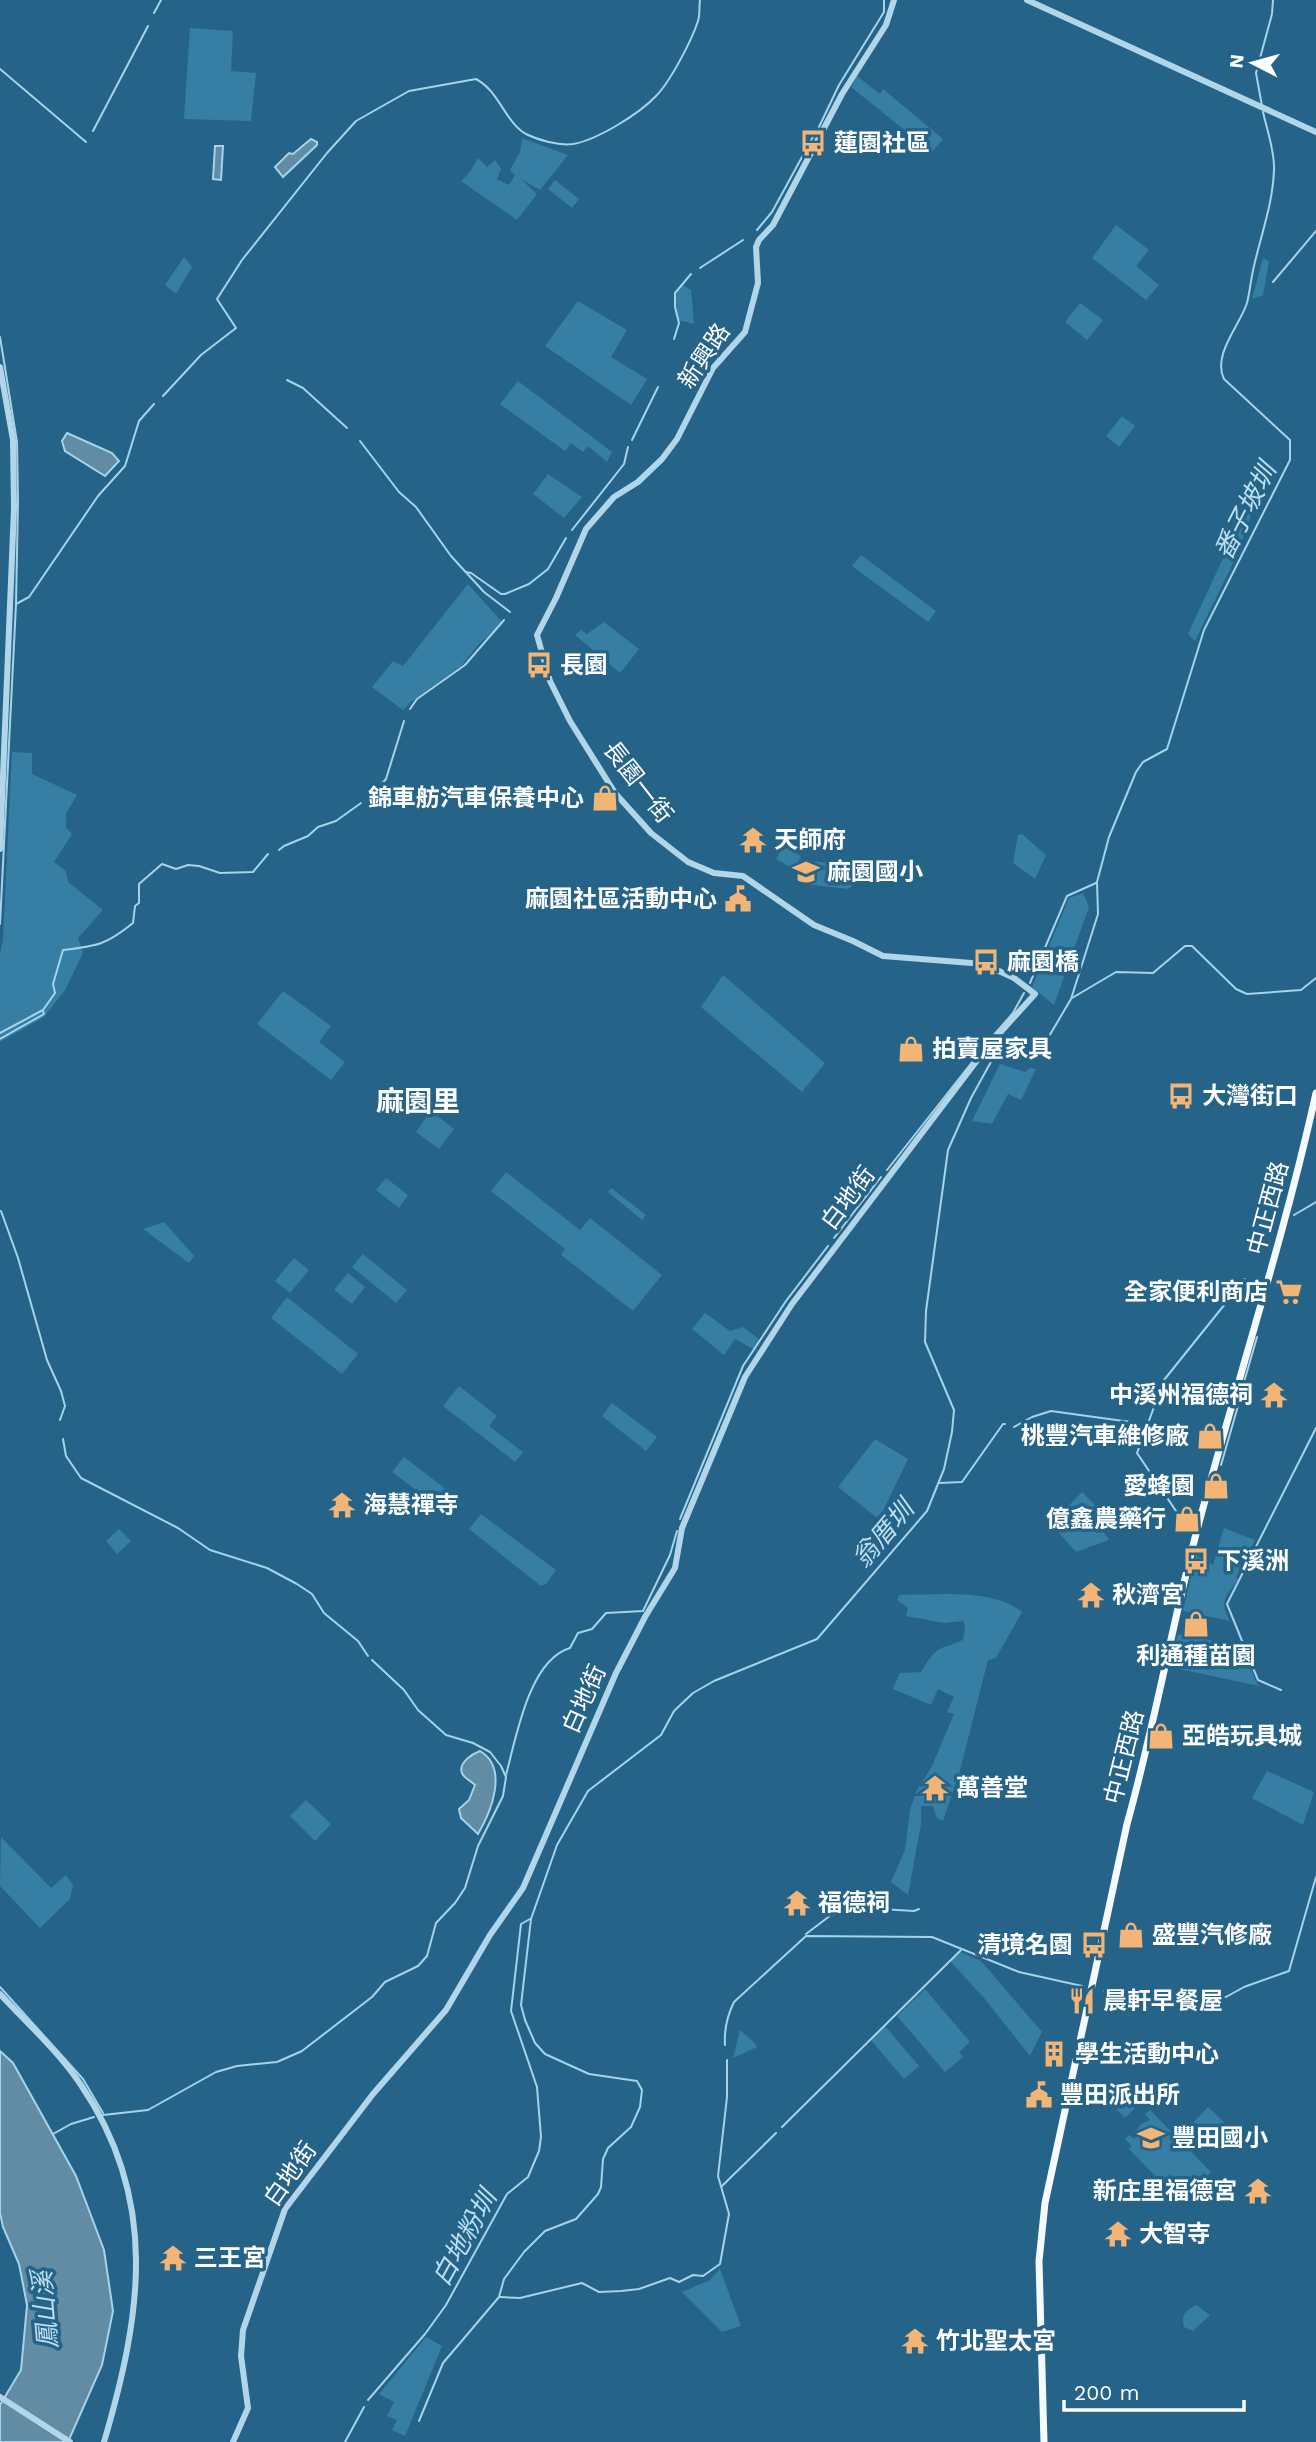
<svg xmlns="http://www.w3.org/2000/svg" width="1316" height="2442" font-family="'Work Sans','Noto Sans TC',sans-serif">
<rect width="100%" height="100%" fill="#256488"/>
<g fill="#367ea3" fill-rule="evenodd">
<path d="M190,28l43,3 -2,40 25,2 -5,48 -67,-2z"/>
<path d="M857,76l23,18 3,-5 60,50 -11,13 -81,-65z"/>
<path d="M522,138l46,17 -28,35 -19,-11 16,15 -20,26 -56,-39 9,-9 8,-14 9,9 8,-7 6,9 -4,10 12,6 6,-10 -5,-5 10,-18z"/>
<path d="M555,180l24,19 -7,9 -24,-19z"/>
<path d="M1116,225l33,25 -13,16 23,19 -13,15 -54,-42z"/>
<path d="M184,257l8,10 -16,27 -11,-9z"/>
<path d="M1263,258l6,3 -6,34 -11,4z"/>
<path d="M681,284l10,6 3,34 -16,-4c-1,-12 -5,-26 3,-36z"/>
<path d="M578,301l49,29 -16,27 36,22 -16,26 -86,-59z"/>
<path d="M1080,303l23,17 -16,20 -22,-18z"/>
<path d="M518,381l94,71 -5,10 -19,-16 -5,6 -12,-9 -6,8 -65,-47z"/>
<path d="M1122,416l13,10 -16,21 -13,-11z"/>
<path d="M548,474l34,23 -18,21 -31,-24z"/>
<path d="M1240,507l11,8 -15,42 -41,84 -7,-7 49,-106 -6,-10z"/>
<path d="M861,555l75,56 -8,11 -76,-56z"/>
<path d="M468,584l35,39 -24,21 -18,22 -50,36 -8,8 -31,-23 21,-26 10,5z"/>
<path d="M604,622l35,27 -19,24 -45,-38 6,-5 6,4z"/>
<path d="M12,752l20,1v21l45,21 -11,19v13l6,7 -18,28 12,9 2,11 35,28 -25,28 5,15 -18,37 -21,27 -44,25v-88l3,-14z"/>
<path d="M1022,834l24,21 -11,24 -22,-16 5,-28z"/>
<path d="M783,846l18,10 -7,13 -18,-10z"/>
<path d="M802,860l55,6v16l-9,7 -44,-5 -6,-8zM805,866h12l-2,15 -11,-3 -2,-4z"/>
<path d="M1083,893l6,14 -35,98 -22,-18 37,-89z"/>
<path d="M723,975l102,88 -23,29 -101,-85z"/>
<path d="M283,991l48,35 -12,16 26,20 -14,18 -74,-56z"/>
<path d="M1000,1064l25,8 5,-4 6,1 -15,31 -13,-6 -16,30 -20,-3z"/>
<path d="M431,1111l23,18 -15,20 -23,-17z"/>
<path d="M506,1172l74,58 10,-12 72,57 -29,36 -72,-56 4,-6 -74,-58z"/>
<path d="M386,1178l22,17 -9,13 -23,-18z"/>
<path d="M611,1188l35,27 -4,5 -34,-28z"/>
<path d="M164,1222l30,34 -5,7 -46,-34z"/>
<path d="M363,1254l44,36 -11,13 -44,-36z"/>
<path d="M294,1258l15,12 -19,23 -15,-12z"/>
<path d="M348,1273l17,14 -13,17 -18,-14z"/>
<path d="M287,1297l71,57 -16,20 -71,-56z"/>
<path d="M705,1313l25,18 13,-4 17,13 -5,10 -20,-11 -11,16 -32,-26z"/>
<path d="M459,1386l38,30 -8,10 34,26 -8,10 -72,-56z"/>
<path d="M612,1403l45,34 -11,14 -44,-35z"/>
<path d="M875,1439l33,20 -27,56 -5,2 -38,-30z"/>
<path d="M404,1457l47,36 -11,15 -48,-36z"/>
<path d="M1082,1492l19,19 -7,6 15,23 -33,12 -25,-28z"/>
<path d="M481,1514l75,56 -10,14 -5,2 -72,-57z"/>
<path d="M1224,1528l31,12 -19,37 2,3c-13,17 -19,21 -8,41l-47,-10 13,-56 17,10z"/>
<path d="M119,1529l12,12 -14,13 -11,-13z"/>
<path d="M899,1595c37,0 93,-7 123,17l-26,46 -8,2 -29,114 -16,47 -6,-3 -4,-12h-12v18l-13,71 -17,-13 14,-32 5,-40 6,-18 16,-26 22,-52 -7,-2 7,-15 -16,-8 -7,16 -38,-16 7,-16 21,-1c17,-28 16,-21 42,-32l2,-14 -2,-5 -19,2 -38,-7 2,-8 -11,-8z"/>
<path d="M1178,1634l67,13c7,13 5,28 14,39l-89,-19z"/>
<path d="M1267,1771l47,21 -11,33 -51,-27z"/>
<path d="M306,1800l25,24 -16,17 -25,-25z"/>
<path d="M1,1837l50,51 15,-13 7,10 -3,14 -30,29 -40,-42z"/>
<path d="M958,1951l23,10 61,71 -12,24 -46,-58 -34,-37z"/>
<path d="M925,1989l45,53 -11,10 4,5 -18,15 -48,-56z"/>
<path d="M885,2026l34,40 -15,13 -34,-40z"/>
<path d="M740,2030l14,12 3,5 -24,11z"/>
<path d="M1116,2089l19,19 -10,10 -19,-19z"/>
<path d="M1208,2107l19,18 -19,21 -19,-19z"/>
<path d="M1150,2110l61,62 -4,4 -4,-4c0,14 -10,20 -23,19l-18,-15 -4,3 -29,-30 3,-3 -7,-7 4,-4 6,4c2,-11 4,-15 15,-19l-5,-6z"/>
<path d="M720,2269l21,57 -19,6 -40,-40 28,-12z"/>
<path d="M1196,2305l14,10 -17,16 -9,-4c-3,-12 1,-16 12,-22z"/>
<path d="M426,2337l16,9 -37,90 -13,-6 5,-10 -10,-4 7,-14 -15,-8z"/>
</g>
<g fill="#628ca4" stroke="#a5d3ea" stroke-width="2">
<path d="M311,139l6,3v3l-34,32 -8,-10 14,-14 4,1z"/>
<path d="M215,146h8l-2,34 -8,-1z"/>
<path d="M67,433l45,20 7,8 -14,15 -40,-25 -3,-10z"/>
<path d="M480,1751c29,17 11,61 -2,83l-17,-16 -2,-9 10,-9 6,-15c-3,-3 -12,-8 -13,-12 -4,-10 10,-19 18,-22z"/>
<path d="M0,2051l13,12 63,113 28,74 9,61 -11,54 -34,77h-68v-37l21,-35 6,-65 -8,-41 -16,-37 -3,-14z"/>
</g>
<g fill="none" stroke-linecap="round" stroke-linejoin="round">
<g stroke="#a5d3ea" stroke-width="2">
<path d="M154,13l7,-13"/>
<path d="M0,69l86,73"/>
<path d="M1262,106l-6,-33 16,-59 1,-14"/>
<path d="M819,127l20,-42 45,-73v-12"/>
<path d="M93,131l55,-105"/>
<path d="M757,230l15,-18 42,-77"/>
<path d="M700,268l43,-28"/>
<path d="M1273,282l43,-51"/>
<path d="M0,337l17,105 1,59 -2,103 -16,320"/>
<path d="M674,339l5,-16 -4,-16v-14l16,-19"/>
<path d="M287,380l16,8 44,40"/>
<path d="M163,396l38,-41 35,-27 -19,-29 25,-39 85,-107 29,-32 53,-30 67,-12c23,12 29,43 50,55 12,6 33,12 47,10 24,-4 66,-30 83,-48 14,-14 36,-56 42,-75 2,-6 1,-14 2,-21"/>
<path d="M632,440l26,-53"/>
<path d="M360,441l39,51 17,15 35,49 33,36 26,20"/>
<path d="M572,530l52,-66 4,-17"/>
<path d="M466,572l5,1 30,21h4l24,-10 19,-15 18,-31"/>
<path d="M16,604l13,-7 69,-101 27,-30 14,-45 15,-17"/>
<path d="M410,709l7,-10 48,-34 39,-45"/>
<path d="M370,798l16,-19 18,-58"/>
<path d="M279,850l5,-4 24,-10 10,-9 18,-6 25,-18"/>
<path d="M1030,983l37,-87 29,-13"/>
<path d="M1072,998l44,-26 37,1 32,-27h7l44,43 11,5 54,-4 15,-12"/>
<path d="M0,1033l43,-23 12,-17 -2,-9 10,-34c34,-4 43,-5 70,-27l2,-17 4,-3v-19l23,-20 14,5 12,-4 11,1 21,7 33,-1 15,-18"/>
<path d="M992,1037l21,-24 11,-20"/>
<path d="M0,1039l44,-25 -1,-3"/>
<path d="M887,1170l97,-123"/>
<path d="M1,1211l17,47 29,102 14,31 4,15 -5,14"/>
<path d="M1294,1215l22,-13"/>
<path d="M834,1238l47,-61"/>
<path d="M1240,1396l17,-59"/>
<path d="M1014,1427l18,-10 19,-6 87,12"/>
<path d="M63,1439l3,17 15,22 97,50 32,22 57,18 30,16 15,10 12,19 34,28 10,15"/>
<path d="M1221,1465l17,-59"/>
<path d="M939,1483l23,-1 41,-58h2"/>
<path d="M680,1519l63,-153 43,-65 42,-55"/>
<path d="M1182,1528l-4,-14 -41,-61 27,-73 81,-101"/>
<path d="M1281,1690l-23,-10 -31,-76 89,-176"/>
<path d="M506,1775c10,-37 23,-115 64,-127l8,-15 14,-4 14,-16 37,-2 27,-56 7,-24"/>
<path d="M806,1934l25,-19 24,-1 26,-5 33,2 5,-2"/>
<path d="M0,1987l83,92 20,34"/>
<path d="M1104,1991l23,3 31,12 68,-9 18,-10 45,-16 27,-94"/>
<path d="M725,2045c-1,-16 2,-29 9,-43l72,-66 126,1 87,35 63,14"/>
<path d="M103,2115l45,-5 68,-38 21,-6 40,-4 25,-11 70,-54 13,-15 33,-16 9,-10 9,-33 19,-20 10,-15 13,-42 25,-50 3,-19 -5,-11 -11,-14 -17,-9 -27,-8 -28,-25 -14,-20 -32,-30"/>
<path d="M782,2127l179,-177"/>
<path d="M53,2134l18,-10 23,-7"/>
<path d="M722,2186l54,-53"/>
<path d="M500,2297l20,1 62,-15 17,9 22,-1 18,-2 31,-11 9,4 14,-7 10,1 17,-12 9,-50 -11,-38 9,-79v-37"/>
<path d="M368,2400l57,-66 21,-29 61,-111 21,-17 11,-26 2,-14 -4,-50 -26,-76 10,-87 9,-5"/>
<path d="M419,2421l24,-58 56,-66 5,-18 20,-27 21,-21 31,-12 22,-25 3,-7 2,-28 5,-11 23,-21 9,-20 2,-17 -5,-9 -48,-7 -44,-20 -10,-11 -10,-23 -4,-15 10,-86 26,-74 31,-54 73,-56 13,-24 19,-18 21,-12 103,-42 110,-128 17,-42 8,-37 2,-22 -29,-68 1,-31 22,-161 23,-52 21,-38 14,-17 42,-5 23,-39 27,-85 -1,-32 12,-45 27,-65 7,-10 24,-13 37,-119 86,-170v-20l-66,-61c-12,-24 16,-54 23,-76 3,-12 4,-25 7,-37 7,-31 19,-63 20,-96 1,-18 -7,-40 -11,-58"/>
<path d="M345,2442l19,-35"/>
</g>
<g stroke="#b1d6e9" stroke-width="6">
<path d="M1027,0l289,132"/>
<path d="M0,367l13,73 1,68 -14,341"/>
<path d="M0,1994c27,29 59,58 81,91 79,116 60,231 23,357"/>
<path d="M0,2397l70,45"/>
<path d="M233,2442l15,-34 -7,-52 2,-26 42,-121 88,-115 73,-84 44,-75 33,-47 93,-215 29,-56 30,-49 7,-40 63,-151 47,-73 45,-59 151,-199 47,-52 -21,-16 -30,-14 -101,-8 -30,-15 -39,-16 -71,-49 -29,-3 -26,-11 -37,-29 -36,-40 -45,-72 -20,-40 -13,-46 19,-37 30,-69 28,-32 24,-15 24,-23 15,-20 36,-71 32,-36 13,-49 -2,-36 3,-7 14,-15 69,-131 44,-69 8,-25"/>
</g>
<path stroke="#f4fafe" stroke-width="7" d="M1044,2442l-5,-181 6,-58 82,-379c27,-96 44,-194 69,-290 39,-147 87,-292 120,-441"/>
</g>
<defs>
<g id="bus-bare" transform="scale(2.1)"><path d="M-5-6H5V4H4V6H2V4H-2V6H-4V4H-5ZM-3.5-4V0h7V-4ZM-3.5 1.2v1.5H-2V1.2ZM2 1.2v1.5H3.5V1.2Z" fill="#f3b575" stroke="#256488" stroke-width="2.5" paint-order="stroke"/></g>
<g id="shop-bare" transform="scale(2.1)"><path d="M-5-2.5h2.3a2.7 3.5 0 0 1 5.4 0H5L5.5 6h-11ZM-1.5-2.5h3a1.5 2.3 0 0 0-3 0Z" fill="#f3b575" stroke="#256488" stroke-width="2.5" paint-order="stroke"/></g>
<g id="temple-bare" transform="scale(2.1)"><path d="M0-6L5-2H3V0L6.5 2.5H4V6H1.5V3h-3V6H-4V2.5H-6.5L-3 0V-2H-5Z" fill="#f3b575" stroke="#256488" stroke-width="2.5" paint-order="stroke"/></g>
<g id="school-bare" transform="scale(2.1)"><path d="M0-5L7-2L0 1L-7-2ZM-4 1L0 2.5L4 1V4Q0 6-4 4Z" fill="#f3b575" stroke="#256488" stroke-width="2.5" paint-order="stroke"/></g>
<g id="civic-bare" transform="scale(2.1)"><path d="M-.6-6.5H3V-4.5H.6V-3L4-1V1h2V6H-6V1h2V-1L-.6-3ZM-1.2 2.5V6h2.4V2.5Z" fill="#f3b575" stroke="#256488" stroke-width="2.5" paint-order="stroke"/></g>
<g id="supermarket-bare" transform="scale(2.1)"><path d="M-6-5.5h2.5l.6 2H6L4.5 2H-2.5L-4.4-4H-6ZM-1.5 3.2a1.3 1.3 0 1 0 .1 0ZM3 3.2a1.3 1.3 0 1 0 .1 0Z" fill="#f3b575" stroke="#256488" stroke-width="2.5" paint-order="stroke"/></g>
<g id="restaurant-bare" transform="scale(2.1)"><path d="M-5-6h1v4h1v-4h1v4h1v-4h1v5L-1.5 .5V6h-2V.5L-5-1ZM5-6V6H3V1.5H1.5Q1.5-4 5-6Z" fill="#f3b575" stroke="#256488" stroke-width="2.5" paint-order="stroke"/></g>
<g id="building-bare" transform="scale(2.1)"><path d="M-4-6H4V6H1V3H-1V6H-4ZM-2.5-4.3h1.7v1.8h-1.7ZM.8-4.3h1.7v1.8H.8ZM-2.5-1h1.7V.8h-1.7ZM.8-1h1.7V.8H.8Z" fill="#f3b575" stroke="#256488" stroke-width="2.5" paint-order="stroke"/></g>
</defs>
<g fill-rule="evenodd">
<use href="#bus-bare" x="813" y="143"/>
<use href="#bus-bare" x="539" y="665"/>
<use href="#shop-bare" x="605" y="798"/>
<use href="#temple-bare" x="753" y="840"/>
<use href="#school-bare" x="806" y="872"/>
<use href="#civic-bare" x="738" y="899"/>
<use href="#bus-bare" x="986" y="962"/>
<use href="#shop-bare" x="911" y="1049"/>
<use href="#bus-bare" x="1181" y="1096"/>
<use href="#supermarket-bare" x="1289" y="1292"/>
<use href="#temple-bare" x="1274" y="1395"/>
<use href="#shop-bare" x="1210" y="1436"/>
<use href="#shop-bare" x="1216" y="1486"/>
<use href="#temple-bare" x="342" y="1505"/>
<use href="#shop-bare" x="1187" y="1519"/>
<use href="#bus-bare" x="1196" y="1561"/>
<use href="#temple-bare" x="1091" y="1595"/>
<use href="#shop-bare" x="1196" y="1624"/>
<use href="#shop-bare" x="1161" y="1736"/>
<use href="#temple-bare" x="935" y="1788"/>
<use href="#temple-bare" x="797" y="1903"/>
<use href="#shop-bare" x="1131" y="1935"/>
<use href="#bus-bare" x="1094" y="1945"/>
<use href="#restaurant-bare" x="1082" y="2001"/>
<use href="#building-bare" x="1054" y="2054"/>
<use href="#civic-bare" x="1039" y="2095"/>
<use href="#school-bare" x="1151" y="2138"/>
<use href="#temple-bare" x="1258" y="2191"/>
<use href="#temple-bare" x="1118" y="2234"/>
<use href="#temple-bare" x="173" y="2258"/>
<use href="#temple-bare" x="915" y="2341"/>
</g>
<g text-anchor="middle" dominant-baseline="central" stroke-width="7" stroke-linejoin="round" paint-order="stroke">
<g font-size="24" font-weight="bold" fill="#fff" stroke="#256488" text-anchor="start">
<text x="834" y="143">蓮園社區</text>
<text x="560" y="665">長園</text>
<text x="584" y="798" text-anchor="end">錦車舫汽車保養中心</text>
<text x="774" y="840">天師府</text>
<text x="827" y="872">麻園國小</text>
<text x="717" y="899" text-anchor="end">麻園社區活動中心</text>
<text x="1007" y="962">麻園橋</text>
<text x="932" y="1049">拍賣屋家具</text>
<text x="1202" y="1096">大灣街口</text>
<text x="1268" y="1292" text-anchor="end">全家便利商店</text>
<text x="1253" y="1395" text-anchor="end">中溪州福德祠</text>
<text x="1189" y="1436" text-anchor="end">桃豐汽車維修廠</text>
<text x="1195" y="1486" text-anchor="end">愛蜂園</text>
<text x="363" y="1505">海慧禪寺</text>
<text x="1166" y="1519" text-anchor="end">億鑫農藥行</text>
<text x="1217" y="1561">下溪洲</text>
<text x="1112" y="1595">秋濟宮</text>
<text x="1196" y="1656" text-anchor="middle">利通種苗園</text>
<text x="1182" y="1736">亞皓玩具城</text>
<text x="956" y="1788">萬善堂</text>
<text x="818" y="1903">福德祠</text>
<text x="1152" y="1935">盛豐汽修廠</text>
<text x="1073" y="1945" text-anchor="end">清境名園</text>
<text x="1103" y="2001">晨軒早餐屋</text>
<text x="1075" y="2054">學生活動中心</text>
<text x="1060" y="2095">豐田派出所</text>
<text x="1172" y="2138">豐田國小</text>
<text x="1237" y="2191" text-anchor="end">新庄里福德宮</text>
<text x="1139" y="2234">大智寺</text>
<text x="194" y="2258">三王宮</text>
<text x="936" y="2341">竹北聖太宮</text>
</g>
<g font-size="24" fill="#fff" stroke="#256488">
<text transform="translate(704 356) rotate(-56)">新興路</text>
<text transform="translate(638 782) rotate(52)">長園一街</text>
<text transform="translate(848 1198) rotate(-53)">白地街</text>
<text transform="translate(1268 1208) rotate(-75)">中正西路</text>
<text transform="translate(584 1699) rotate(-66)">白地街</text>
<text transform="translate(1124 1757) rotate(-76)">中正西路</text>
<text transform="translate(290 2174) rotate(-55)">白地街</text>
</g>
<g font-size="26" font-style="italic" fill="#bcdff1" stroke="#256488">
<text transform="translate(1245 511) rotate(-63)">番子坡圳</text>
<text transform="translate(883 1534) rotate(-50)">翁厝圳</text>
<text transform="translate(464 2238) rotate(-61)">白地粉圳</text>
<text transform="translate(45 2310) rotate(-95)">鳳山溪</text>
</g>
<g font-size="28" font-weight="bold" fill="#fff" stroke="#256488">
<text x="418" y="1101">麻園里</text>
</g>
</g>
<g transform="translate(1253 63) rotate(276)" stroke="#256488" stroke-width="5" paint-order="stroke">
<path d="M0-5L12 26L0 18L-12 26Z" fill="#ffffff"/>
<text y="-10" font-size="19" font-weight="bold" text-anchor="middle" fill="#ffffff">N</text>
</g>
<path d="M1064 2400v10h180v-10" fill="none" stroke="#ffffff" stroke-width="3.5"/>
<text x="1074" y="2400" font-size="21" fill="#ffffff" stroke="#256488" stroke-width="5" paint-order="stroke">200 m</text>
</svg>
